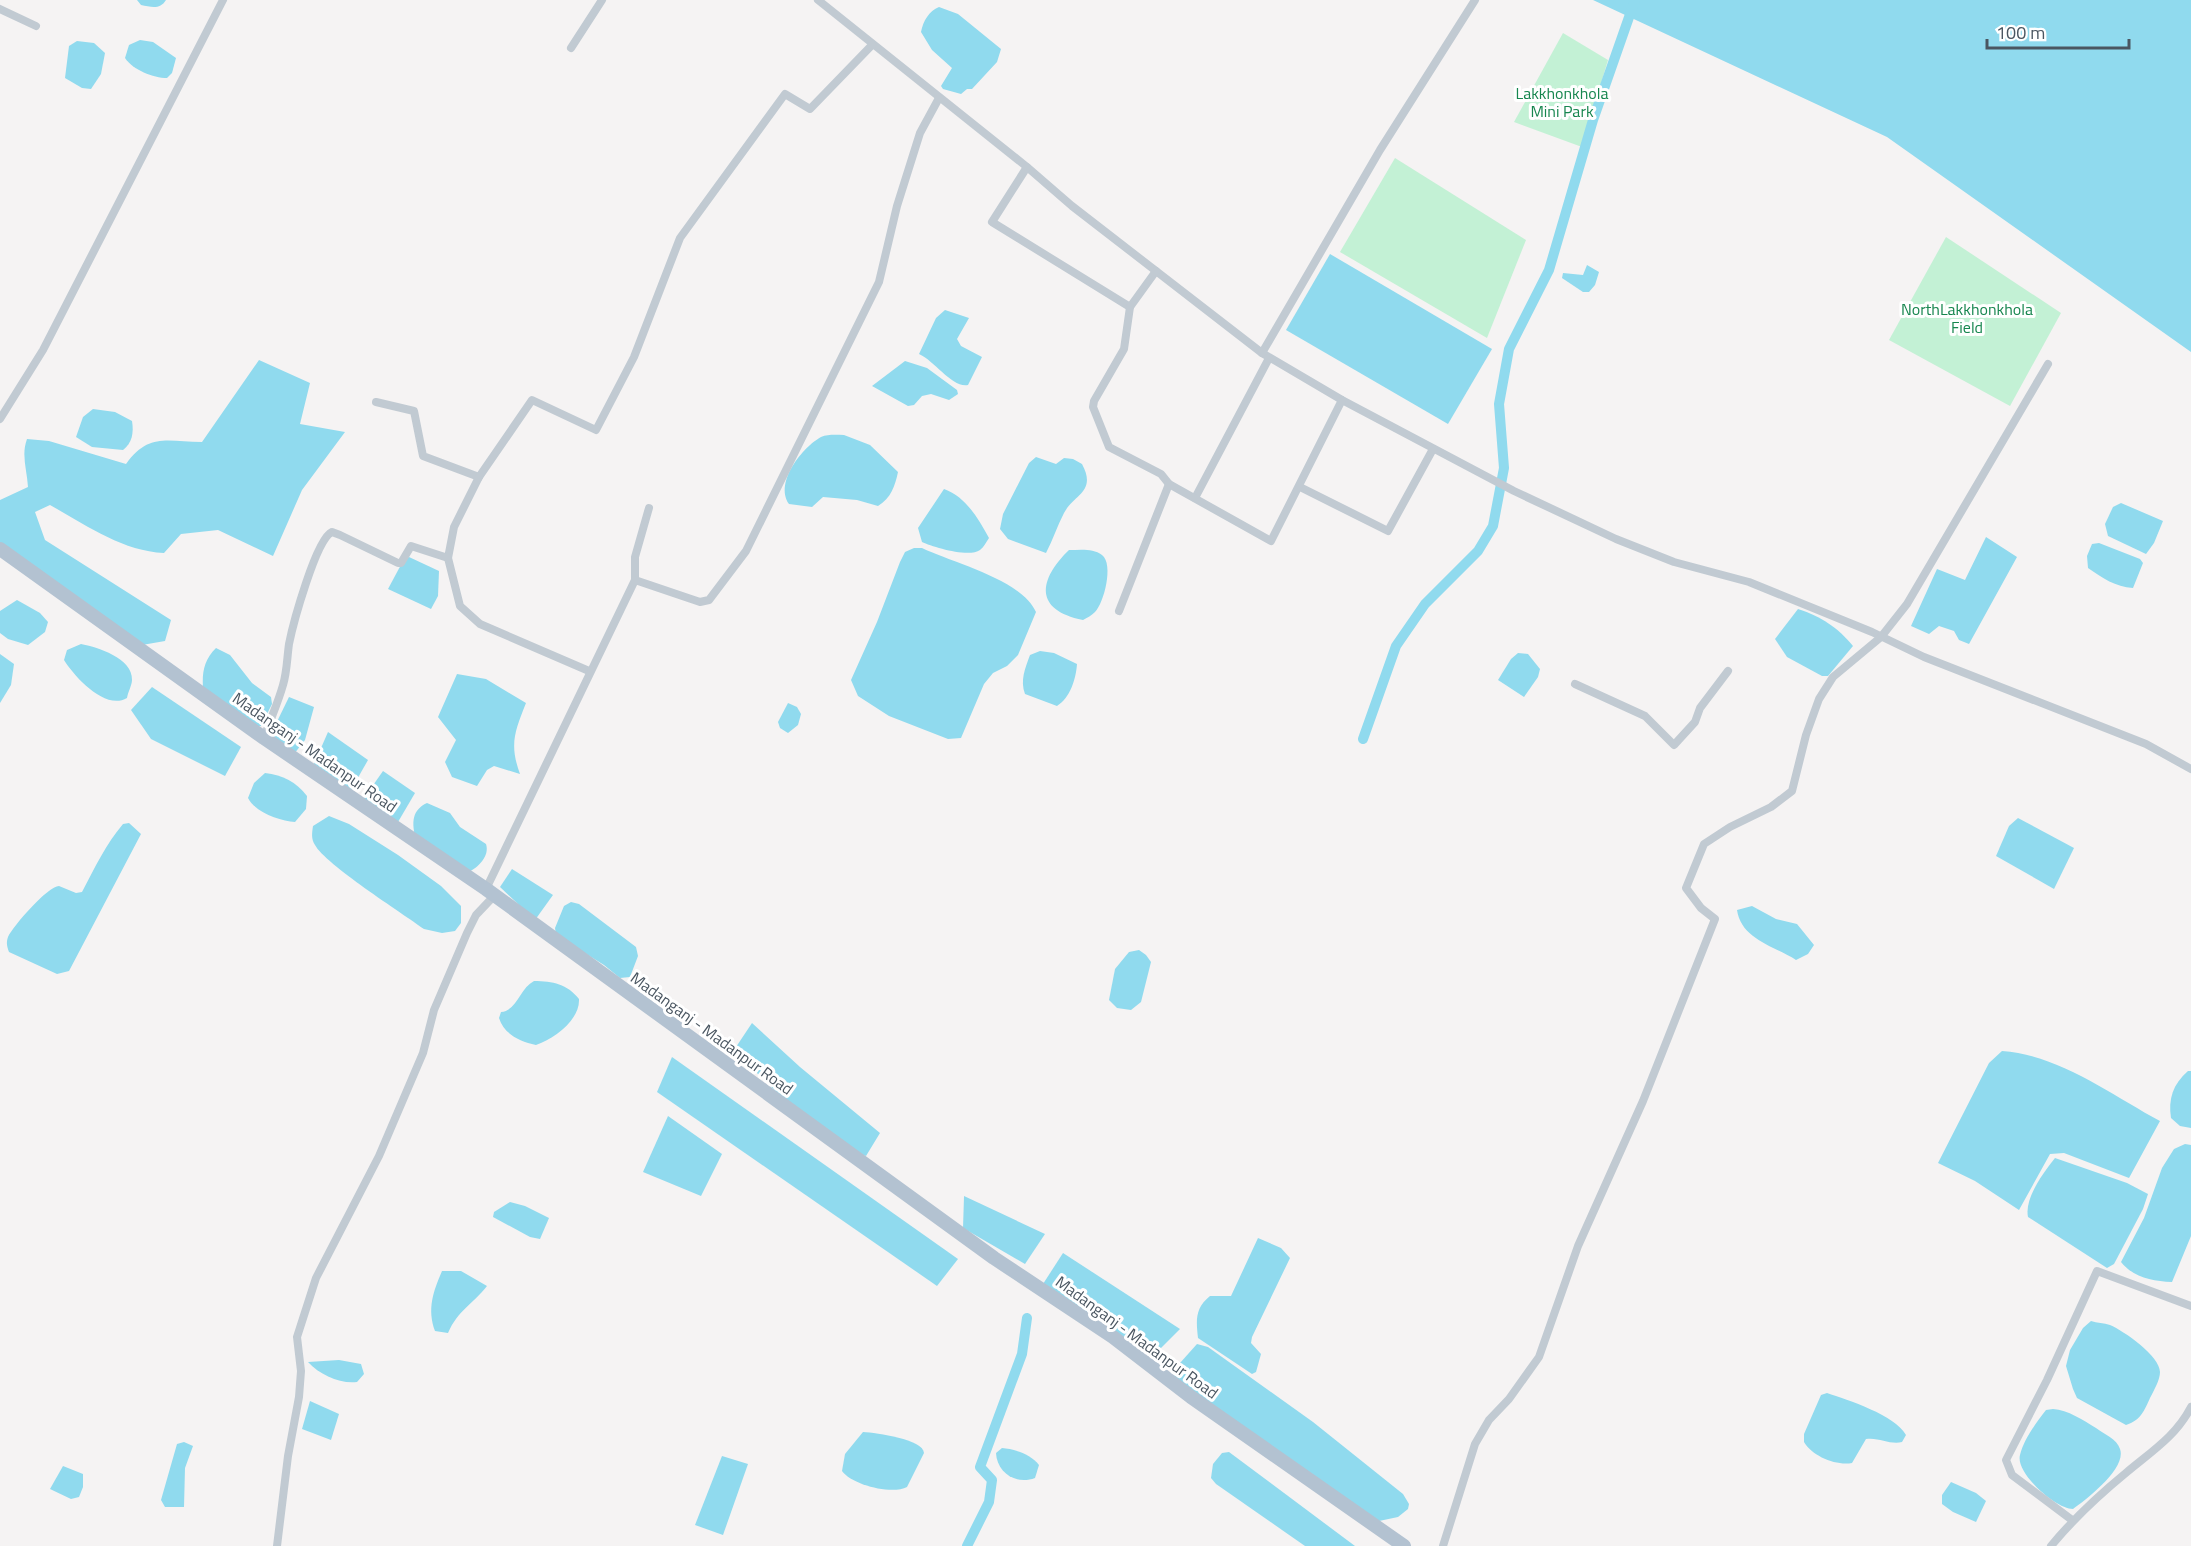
<svg xmlns="http://www.w3.org/2000/svg" width="2191" height="1546" font-family="'Titillium Web',sans-serif">
<rect width="100%" height="100%" fill="#f5f3f3"/>
<g fill="#c3f1d5">
<path d="M1563,33l45,27 -26,87 -68,-25z"/>
<path d="M1395,158l131,82 -39,98 -147,-86z"/>
<path d="M1946,237l115,76 -51,93 -121,-66z"/>
</g>
<g fill="#90daee">
<path d="M137,0h29c-6,10 -15,7 -25,5z"/>
<path d="M1593,0h598v352l-304,-215z"/>
<path d="M939,7l19,7 43,35 -4,13 -25,27h-5l-6,5 -18,-5 -2,-3 11,-18 -20,-18 -11,-18c2,-11 8,-21 18,-25z"/>
<path d="M140,40l13,2 23,16 -4,15 -5,5c-14,0 -34,-8 -42,-20l4,-13z"/>
<path d="M77,41l17,2 11,10 -4,21 -10,15 -9,-1 -17,-10 4,-32z"/>
<path d="M1330,254l162,95 -44,75 -162,-94z"/>
<path d="M1587,265l12,7 -4,13 -6,7h-6l-21,-14 1,-5 20,2z"/>
<path d="M945,310l24,8 -12,21 4,7 21,11 -14,28c-16,3 -33,-24 -49,-31l17,-36z"/>
<path d="M259,360l51,23 -10,41 45,8 -43,58 -29,66 -55,-26 -37,4 -17,19c-42,-2 -78,-28 -114,-48l-15,7 10,28 126,80 -6,21 -23,4 -142,-99v-46l28,-13c-1,-17 -7,-32 -1,-48l22,2 77,23c23,-32 42,-22 76,-22z"/>
<path d="M905,361l22,7 30,22 1,4 -9,6 -18,-6 -9,2 -8,9 -6,1 -36,-20z"/>
<path d="M93,409l22,3 17,9c2,12 0,22 -9,29l-31,-3 -16,-10 7,-20z"/>
<path d="M844,435l26,10 28,27c-3,14 -7,26 -20,34l-21,-6 -34,-3 -11,10 -23,-3c-15,-22 14,-57 32,-67 7,-3 16,-2 23,-2z"/>
<path d="M1036,457l20,7 8,-6 9,1 9,5c15,28 -8,30 -18,49 -7,13 -11,27 -18,40l-38,-14 -8,-10 3,-15 26,-51z"/>
<path d="M944,489c22,8 34,29 45,49 -3,4 -5,9 -9,12 -11,8 -47,-3 -58,-8l-4,-14z"/>
<path d="M2121,503l42,18 -9,22 -8,11 -38,-18 -3,-12 8,-17z"/>
<path d="M1986,537l31,20 -48,87 -10,-4 -5,-9 -15,-5 -10,8 -18,-8 26,-57 28,11z"/>
<path d="M2099,543l41,16 3,4 -10,25c-18,-1 -30,-10 -45,-20l-1,-12 5,-12z"/>
<path d="M914,548h8c31,15 99,31 114,64l-18,43 -11,11 -14,7 -9,11 -23,54 -13,1 -59,-23 -31,-20 -7,-16 26,-58 23,-60 5,-10z"/>
<path d="M1069,550c11,0 24,-2 33,5 12,9 2,48 -7,57 -3,3 -8,6 -12,8 -49,-10 -45,-40 -14,-70z"/>
<path d="M409,557l30,14 -1,25 -7,13 -43,-20 15,-28z"/>
<path d="M17,600l23,13 8,9 -3,10 -17,13 -20,-6 -8,-6v-22z"/>
<path d="M1798,609c24,8 39,18 55,37l-25,30h-6l-35,-19 -12,-18z"/>
<path d="M81,644c16,3 52,14 51,36 0,5 -4,12 -5,18 -22,13 -53,-22 -63,-38l3,-10z"/>
<path d="M216,648l14,7 22,28 19,14 1,7 -11,22h-5l-53,-38c-1,-16 1,-28 13,-40z"/>
<path d="M1040,651l14,2 23,11c-1,15 -7,34 -20,42l-32,-12c-5,-14 0,-25 5,-39z"/>
<path d="M1518,653l10,1 12,15 -2,8 -14,20 -26,-17 13,-21z"/>
<path d="M0,654l14,10 -3,21 -11,18z"/>
<path d="M457,674l29,5 40,24c-11,28 -17,41 -6,71l-26,-8 -7,4 -10,16 -25,-9 -7,-15 11,-22 -18,-23z"/>
<path d="M152,687l89,60 -16,29 -74,-37 -20,-29z"/>
<path d="M289,697l25,10 -9,33 -11,14 -24,-18z"/>
<path d="M788,703l9,4 4,7 -3,11 -10,8 -8,-5 -2,-6z"/>
<path d="M328,732l40,28 -17,30 -37,-26z"/>
<path d="M383,771l32,22 -17,29 -36,-21z"/>
<path d="M265,773c18,2 31,9 42,23l-1,13 -11,13c-15,-1 -40,-10 -47,-24l6,-15z"/>
<path d="M427,803l23,10 10,14 26,17c4,12 -8,24 -18,28l-53,-36c-3,-14 -3,-26 12,-33z"/>
<path d="M329,816l20,8 49,31 43,31 20,20v17l-6,8 -13,2 -18,-4c-22,-16 -99,-65 -109,-84 -4,-6 -3,-12 -2,-19z"/>
<path d="M2018,818l56,30 -20,41 -58,-33 13,-30z"/>
<path d="M129,823l12,11 -72,137 -12,3 -48,-22c-2,-6 -3,-9 -1,-15 5,-11 40,-51 51,-51l17,7 6,-1c13,-25 24,-48 41,-68z"/>
<path d="M512,869l41,26 -18,25 -35,-33z"/>
<path d="M571,902l8,2 57,43 2,9 -8,21 -10,1 -16,-13 -48,-30 -1,-7 9,-22z"/>
<path d="M1752,906l24,13 21,5 17,21 -6,9 -12,6c-22,-14 -55,-21 -59,-50z"/>
<path d="M1139,950l7,5 5,7 -10,40 -10,8 -14,-2 -8,-8 6,-31 14,-17z"/>
<path d="M534,981c19,0 33,3 45,18 1,21 -25,40 -43,46 -17,-4 -32,-11 -37,-27l2,-6c16,-1 19,-24 33,-31z"/>
<path d="M752,1023l48,44 80,66 -14,23c-42,-13 -100,-74 -132,-106z"/>
<path d="M2002,1051c57,4 108,43 158,70l-31,57 -65,-25 -14,1 -31,56 -44,-29 -37,-18 51,-100z"/>
<path d="M672,1057l286,202 -21,27 -280,-194z"/>
<path d="M2188,1071h3v57l-11,-2 -9,-8c-3,-19 2,-34 17,-47z"/>
<path d="M668,1116l54,38 -21,42 -58,-24z"/>
<path d="M2185,1144l6,1v91l-19,46c-20,-1 -38,-4 -51,-20l23,-44 18,-50 12,-19z"/>
<path d="M2055,1158l72,25 21,11 -5,15 -29,55 -7,4 -79,-51c-4,-19 16,-45 27,-59z"/>
<path d="M964,1196l81,38 -20,30 -62,-36z"/>
<path d="M510,1202l15,4 24,12 -9,21 -10,-2 -37,-20 1,-5z"/>
<path d="M1258,1238l23,10 9,10 -38,79 -1,6 10,11 -5,18 -4,2 -54,-36c-2,-18 -3,-30 12,-42h21z"/>
<path d="M1063,1253l117,76 -27,27 -110,-72z"/>
<path d="M442,1271h19l26,15c-14,18 -29,24 -39,47l-13,-2c-8,-22 -2,-39 7,-60z"/>
<path d="M2091,1321c6,2 13,2 19,4 14,6 50,31 50,47 0,8 -6,18 -10,26 -6,13 -9,22 -24,27l-49,-27 -4,-9 -7,-23 4,-16 13,-22z"/>
<path d="M1197,1344l11,3 105,75 90,72 6,10 -1,5 -10,8 -19,4 -206,-143 7,-15z"/>
<path d="M339,1360l22,4 3,10 -7,8c-17,2 -37,-7 -49,-20z"/>
<path d="M1827,1393c21,7 68,22 79,42l-4,7c-12,3 -23,-5 -36,-3l-14,24c-16,3 -40,-7 -48,-21v-8l17,-39z"/>
<path d="M310,1401l29,13 -8,26 -29,-11z"/>
<path d="M2053,1409c15,1 30,11 43,19 8,6 21,11 24,21 7,19 -33,50 -47,60 -17,0 -58,-36 -53,-54 4,-16 16,-32 26,-45z"/>
<path d="M863,1432c14,1 60,7 61,21l-17,34c-15,8 -55,-2 -65,-16l3,-17z"/>
<path d="M184,1442l9,4 -8,22 -1,39h-19l-4,-7 16,-56z"/>
<path d="M1002,1448c12,1 29,6 37,17l-4,13c-19,7 -38,-5 -39,-25z"/>
<path d="M1229,1452l126,94h-50l-89,-62 -5,-6 2,-14 9,-11z"/>
<path d="M722,1456l26,8 -25,71 -28,-10z"/>
<path d="M63,1466l20,8v13l-4,10 -8,2 -21,-10z"/>
<path d="M1951,1482l25,11 10,8 -10,21 -23,-10 -11,-8v-9z"/>
</g>
<g fill="none" stroke-linecap="round" stroke-linejoin="round">
<g stroke="#90daee" stroke-width="10">
<path d="M1363,739l33,-93 29,-42 53,-53 15,-25 11,-58 -5,-64 10,-55 40,-79 44,-150 42,-120"/>
<path d="M967,1546l22,-44 3,-22 -12,-13 42,-113 5,-36"/>
</g>
<g stroke="#c1cad2" stroke-width="8">
<path d="M818,0l209,167 45,39 190,147 80,47 172,91 102,48 58,23 75,20 123,50 52,25 222,87 45,25"/>
<path d="M0,9l36,17"/>
<path d="M571,48l31,-48"/>
<path d="M1027,167l-35,55 138,85"/>
<path d="M1156,271l-26,36 -6,42 -30,52 -1,6 16,40 52,27 8,10"/>
<path d="M1262,353l118,-203 95,-150"/>
<path d="M376,402l38,9 9,45 56,21"/>
<path d="M0,419l43,-69 180,-350"/>
<path d="M1300,487l88,44 45,-82"/>
<path d="M1195,498l74,-140"/>
<path d="M635,580v-23l14,-49"/>
<path d="M1119,611l50,-127 102,57 71,-141"/>
<path d="M589,671l-109,-47 -20,-18 -12,-48 6,-31 25,-50 53,-77 64,30 38,-73 46,-119 105,-144 25,15 62,-64"/>
<path d="M1575,684l70,32 29,29 21,-23 5,-14 28,-37"/>
<path d="M264,738c6,-18 14,-35 19,-53 4,-13 4,-27 6,-41 4,-20 27,-105 43,-112l8,3 58,28h3l10,-17 37,12"/>
<path d="M486,889l149,-309 65,22 9,-2 37,-49 133,-269 18,-76 23,-73 19,-35"/>
<path d="M2072,1520l-60,-45 -6,-15 41,-80 50,-109 94,35"/>
<path d="M277,1546l11,-90 11,-59 2,-26 -4,-34 19,-59 63,-122 44,-103 11,-43 33,-77 9,-18 18,-19"/>
<path d="M1443,1546l32,-102 14,-24 20,-21 30,-42 39,-111 65,-145 72,-182 -14,-11 -15,-20 18,-44 26,-17 41,-20 21,-16 14,-56 13,-36 14,-22 48,-40 26,-33 141,-240"/>
<path d="M2051,1546c23,-28 48,-51 76,-74 25,-21 49,-36 64,-65"/>
</g>
<path stroke="#b3c2d1" stroke-width="14" d="M0,549l264,189 222,151 508,369 119,79 78,60 213,149"/>
</g>
<g text-anchor="middle" dominant-baseline="central" stroke-width="6" stroke-linejoin="round" paint-order="stroke">
<g font-size="16" fill="#17864f" stroke="#fff">
<text x="1562" y="93">Lakkhonkhola<tspan x="1562" dy="18">Mini Park</tspan></text>
<text x="1967" y="309">NorthLakkhonkhola<tspan x="1967" dy="18">Field</tspan></text>
</g>
<g font-size="16" fill="#4a5661" stroke="#fff">
<text transform="translate(315 752) rotate(35)">Madanganj - Madanpur Road</text>
<text transform="translate(712 1033) rotate(36)">Madanganj - Madanpur Road</text>
<text transform="translate(1137 1337) rotate(36)">Madanganj - Madanpur Road</text>
</g>
</g>
<path d="M1987 39v9h142v-9" fill="none" stroke="#4a5661" stroke-width="3"/>
<text x="1996" y="39" font-size="18" fill="#4a5661" stroke="#ffffff" stroke-width="4.5" paint-order="stroke">100 m</text>
</svg>
